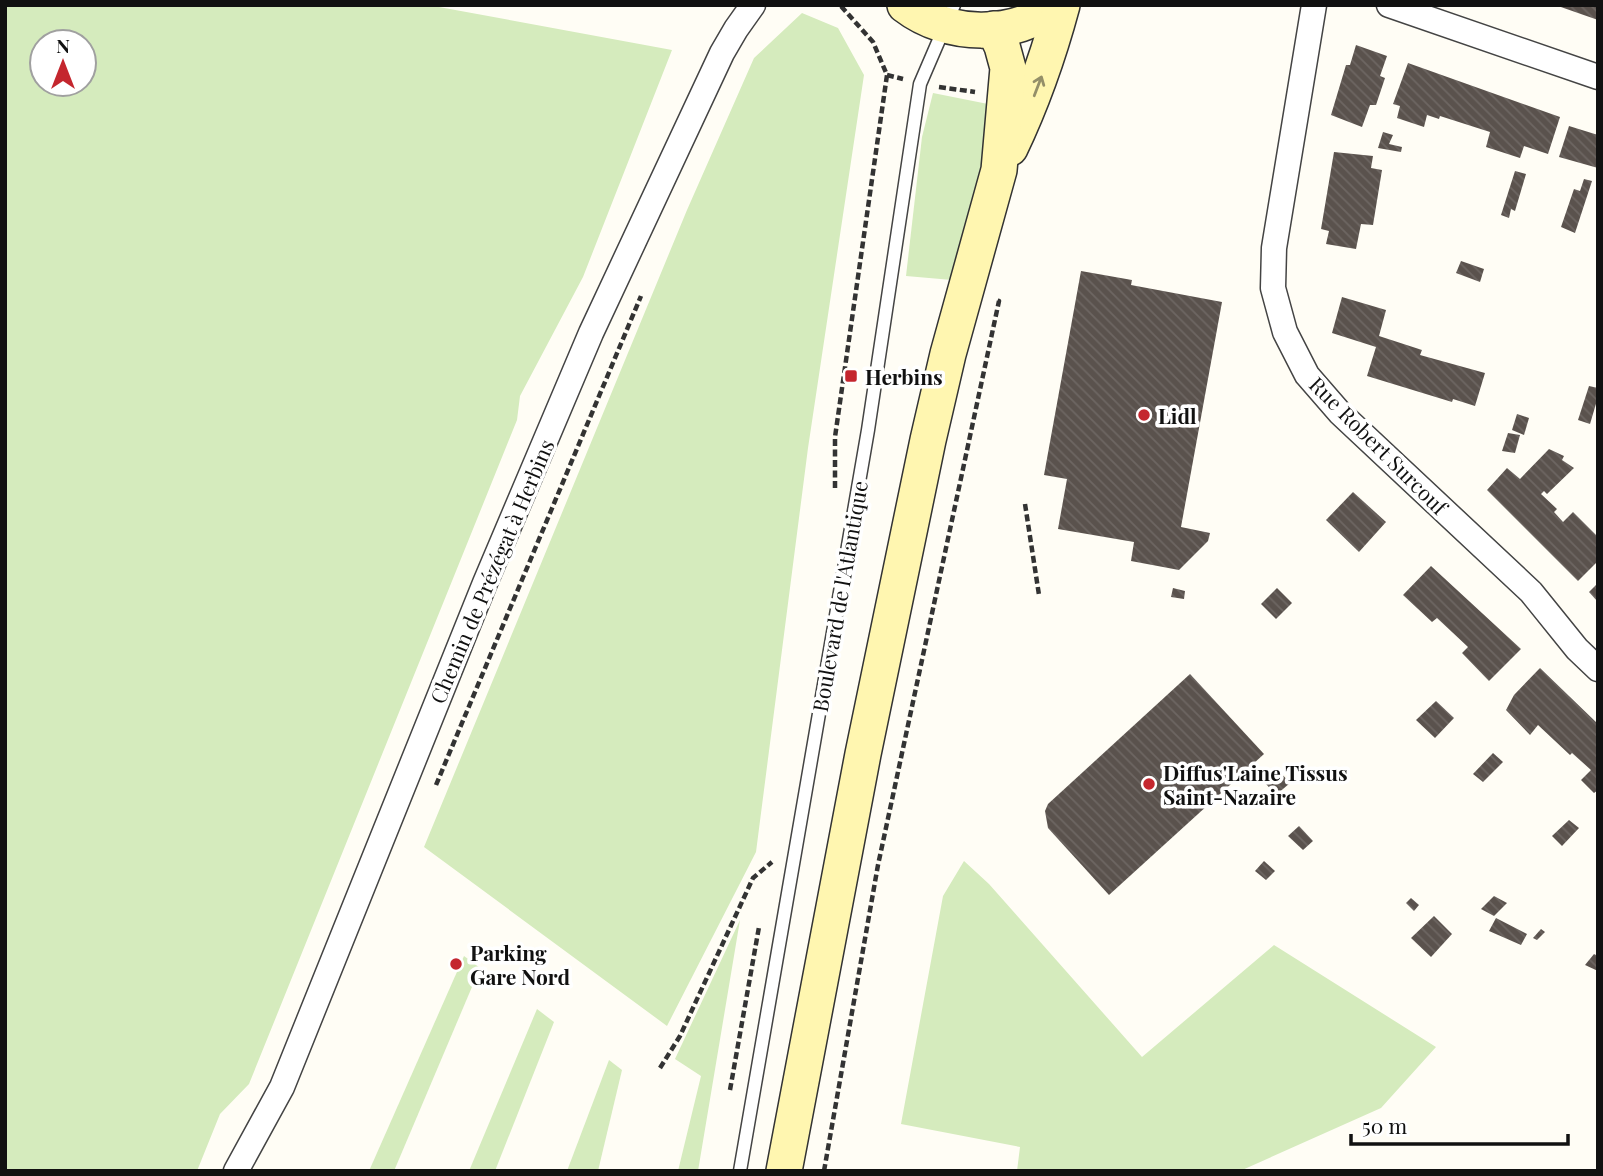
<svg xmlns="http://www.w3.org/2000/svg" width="1603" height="1176" font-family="'Playfair Display',serif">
<defs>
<pattern id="building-back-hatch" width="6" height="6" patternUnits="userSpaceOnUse" patternTransform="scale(1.75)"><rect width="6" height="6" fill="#5a524d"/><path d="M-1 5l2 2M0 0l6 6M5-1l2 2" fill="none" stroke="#6d6662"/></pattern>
</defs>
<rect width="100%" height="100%" fill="#fffdf5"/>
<g fill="#d5ebbd" fill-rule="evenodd">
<path d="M5,5h423l244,45 -89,227 -63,119 -3,24 -268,664 -29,30 -23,57h-192zM84,42v42h-42v-42z"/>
<path d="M802,13l36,15 26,47 -56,373 -52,404 -89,174 -243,-179 263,-637 67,-152z"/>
<path d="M933,93l55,11 -7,61 -29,115 -46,-4 16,-139z"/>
<path d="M964,861l25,23 153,173 132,-112 162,102 -55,61 -141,63h-223l3,-24 -119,-23 42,-228z"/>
<path d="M740,920l-42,251h-20l23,-95 -26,-17z"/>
<path d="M464,956l16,12 -86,203h-25z"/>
<path d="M537,1009l17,13 -59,149h-26z"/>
<path d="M609,1060l13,10 -24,101h-31z"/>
</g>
<g fill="url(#building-back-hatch)">
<path d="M1558,5h40v15l-40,-14z"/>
<path d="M1356,45l31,11 -7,20 5,2 -9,27h-6l-8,22 -31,-12 15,-50h4z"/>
<path d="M1408,63l152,54 -12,37 -24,-8 -4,12 -34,-11 4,-15 -50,-16 -1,3 -12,-4 -3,12 -27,-9 3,-12 -7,-2z"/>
<path d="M1569,126l29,9v33l-39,-11z"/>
<path d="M1383,132l10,3 -4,9 13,3 -1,5 -23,-4z"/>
<path d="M1334,152l39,4 -2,12 11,2 -9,55 -12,-1 -5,25 -30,-5 3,-13 -8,-2z"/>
<path d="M1515,171l11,3 -11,37 -4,-2 -2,9 -8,-3z"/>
<path d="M1584,179l8,2 -17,52 -14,-6 13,-38 6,2z"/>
<path d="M1461,261l23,8 -4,13 -24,-9z"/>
<path d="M1081,271l51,9 -1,5 91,17 -41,225 29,6 -2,8 -29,29 -48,-9 3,-19 -76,-13 9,-50 -23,-4z"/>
<path d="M1342,297l44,13 -7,26 43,14 -2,5 65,18 -10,33 -22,-7 -1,3 -85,-26 9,-29 -44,-14z"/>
<path d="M1589,386l9,2v9l-8,27 -12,-4z"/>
<path d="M1517,414l12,4 -5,17 -12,-5z"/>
<path d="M1508,433l12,2 -5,18 -13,-2z"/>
<path d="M1549,449l15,7 -2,4 12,8 -27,26 -3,-3 -3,3 16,15 -3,3 9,10 10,-10 25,25v24l-20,20 -91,-91 20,-22 13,11z"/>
<path d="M1353,492l33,30 -27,30 -33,-32z"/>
<path d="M1431,566l90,83 -32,32 -27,-28 6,-6 -31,-29 -5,4 -29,-27z"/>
<path d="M1598,583v19l-9,-10z"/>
<path d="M1173,588l12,3 -1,8 -13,-2z"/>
<path d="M1277,588l15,15 -16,16 -15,-15z"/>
<path d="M1540,668l58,56v66l-4,3 -13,-13 10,-10 -19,-17 -2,2 -32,-30 -8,10 -24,-25 8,-15z"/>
<path d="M1190,674l74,80 -155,141 -61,-67 -3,-17 3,-7z"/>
<path d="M1436,701l18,17 -19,20 -19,-18z"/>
<path d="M1493,753l10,9 -20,20 -10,-8z"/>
<path d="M1280,772l10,11 -14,12 -10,-11z"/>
<path d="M1569,820l10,8 -17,18 -10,-10z"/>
<path d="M1299,826l14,15 -10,9 -15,-14z"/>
<path d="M1264,861l11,10 -9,9 -11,-9z"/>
<path d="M1494,896l13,7 -13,13 -13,-7z"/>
<path d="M1411,898l8,7 -5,6 -8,-8z"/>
<path d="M1434,916l18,18 -21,23 -20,-19z"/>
<path d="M1496,918l31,16 -6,11 -32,-14z"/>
<path d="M1541,929l4,3 -8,8 -4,-2z"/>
<path d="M1594,954l4,2v15l-13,-6z"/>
</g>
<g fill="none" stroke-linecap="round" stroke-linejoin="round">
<g stroke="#444" stroke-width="15">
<path id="lane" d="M740,1171l128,-741 52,-346 34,-79"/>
</g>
<g stroke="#444" stroke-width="27">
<g id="street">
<path d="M1314,5l-40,243 -1,40 12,44 22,43 33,38 191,179 46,57 21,20"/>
<path d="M1389,5l209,72"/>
<path d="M236,1171l46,-84 203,-504 106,-250 131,-280 14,-24 17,-24"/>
</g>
</g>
<g stroke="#333" stroke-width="38">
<g id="secondary">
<path d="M905,5c43,33 109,34 151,0"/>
<path d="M1010,148c23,-48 38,-91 52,-143"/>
<path d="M784,1171l79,-417 65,-314 20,-86 51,-184 9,-102 -6,-22 -8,-17"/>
</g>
</g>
<g stroke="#333" stroke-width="4.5" stroke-dasharray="7 3.5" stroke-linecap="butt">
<path d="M887,75l16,4"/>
<path d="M939,87l36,5"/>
<path d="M835,488v-51l52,-362 -14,-33 -33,-37"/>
<path d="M1025,504l14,91"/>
<path d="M436,785l205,-489"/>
<path d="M660,1068l20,-32 73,-158 19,-16"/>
<path d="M730,1090l29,-163"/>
<path d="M824,1171l54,-306 121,-564 -4,-1"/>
</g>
<use href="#lane" stroke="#fff" stroke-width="12"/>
<use href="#street" stroke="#fff" stroke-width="24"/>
<use href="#secondary" stroke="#fff6b0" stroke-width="35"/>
</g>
<defs><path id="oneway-shaft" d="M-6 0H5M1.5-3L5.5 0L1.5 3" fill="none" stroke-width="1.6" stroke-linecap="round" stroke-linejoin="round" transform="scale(1.75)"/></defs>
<use stroke="#948f68" href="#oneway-shaft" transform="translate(1038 86) rotate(-69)"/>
<g fill="#c4262e" stroke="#fff" stroke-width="2.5">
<rect x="844" y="369" width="14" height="14" rx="3.5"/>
<circle cx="1144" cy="415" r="7"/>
<circle cx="1149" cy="784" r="7"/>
<circle cx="456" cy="964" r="7"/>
</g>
<g text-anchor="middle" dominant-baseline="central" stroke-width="7" stroke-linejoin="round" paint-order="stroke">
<g font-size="21" font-weight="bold" fill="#111" stroke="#fff" text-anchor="start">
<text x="865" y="376">Herbins</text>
<text x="1158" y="415">Lidl</text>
<text x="1163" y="772">Diffus'Laine Tissus<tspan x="1163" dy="24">Saint-Nazaire</tspan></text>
<text x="470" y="952">Parking<tspan x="470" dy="24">Gare Nord</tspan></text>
</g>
<g font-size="21" fill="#111" stroke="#fff">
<text transform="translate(1379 445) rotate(45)">Rue Robert Surcouf</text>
<text transform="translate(491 571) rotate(-67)">Chemin de Prézégat à Herbins</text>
<text transform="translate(839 596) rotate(-80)">Boulevard de l'Atlantique</text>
</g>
</g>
<rect width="1603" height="1176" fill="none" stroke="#111111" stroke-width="14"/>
<g transform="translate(63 63)"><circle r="33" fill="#ffffff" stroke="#a0a0a0" stroke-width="2"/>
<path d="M0-5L12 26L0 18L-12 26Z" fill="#c4262e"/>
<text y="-10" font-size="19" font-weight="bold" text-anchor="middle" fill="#111111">N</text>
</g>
<path d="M1351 1134v10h217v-10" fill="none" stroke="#111111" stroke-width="3.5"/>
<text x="1362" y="1134" font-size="21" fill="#111111" stroke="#ffffff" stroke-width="5" paint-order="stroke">50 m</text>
</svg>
